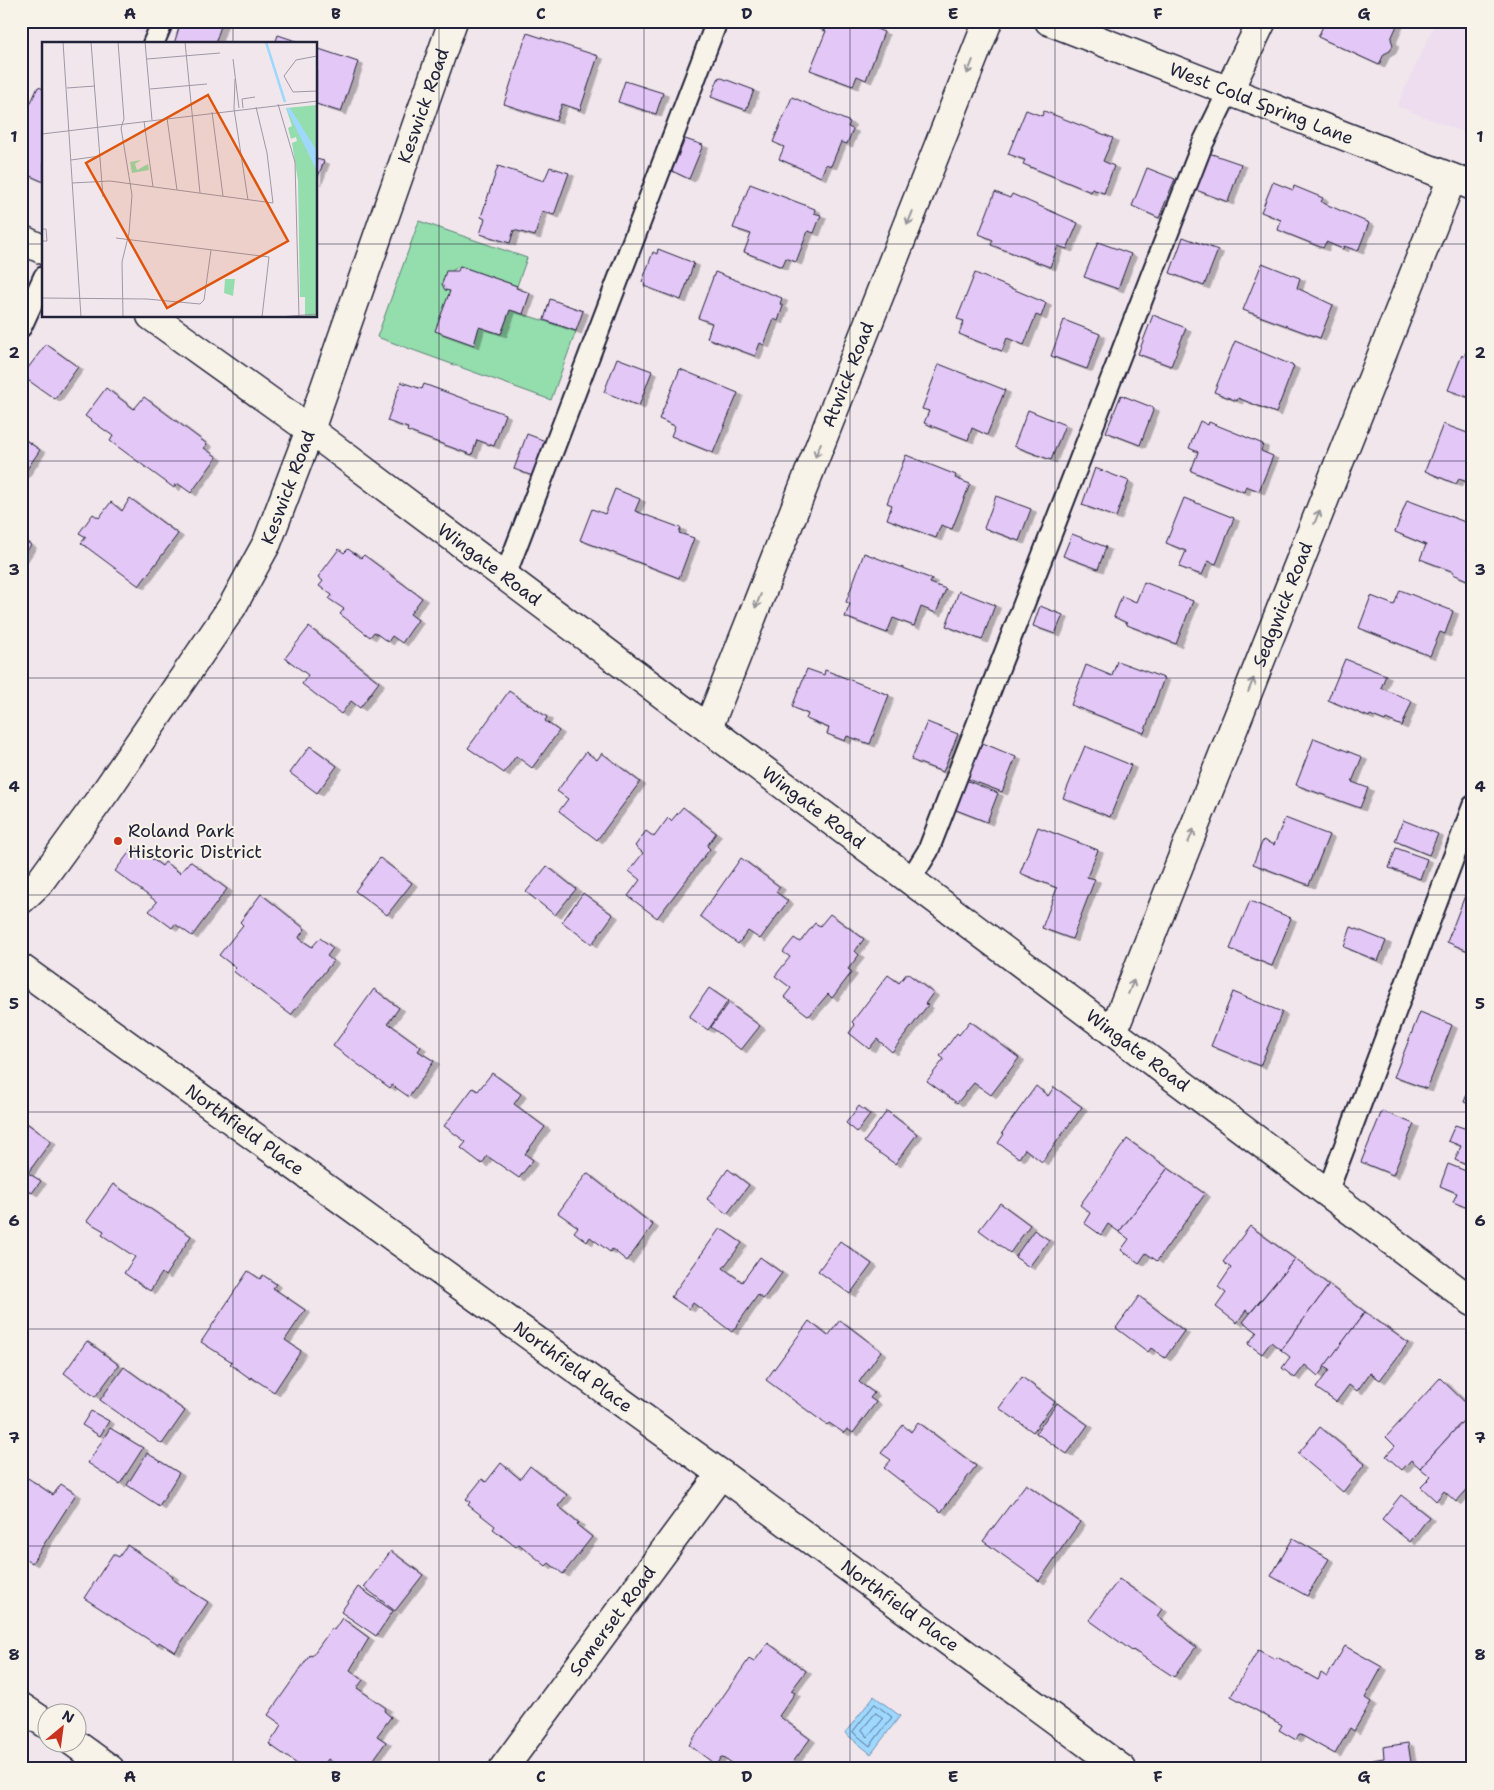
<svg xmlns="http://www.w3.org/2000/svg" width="1494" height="1790" font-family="'Shantell Sans',sans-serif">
<defs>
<filter id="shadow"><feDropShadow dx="5.5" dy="3" stdDeviation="0" flood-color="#0004"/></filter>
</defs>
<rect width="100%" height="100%" fill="#f1e6ec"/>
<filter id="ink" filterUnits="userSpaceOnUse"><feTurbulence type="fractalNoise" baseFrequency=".02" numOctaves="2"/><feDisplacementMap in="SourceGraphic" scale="10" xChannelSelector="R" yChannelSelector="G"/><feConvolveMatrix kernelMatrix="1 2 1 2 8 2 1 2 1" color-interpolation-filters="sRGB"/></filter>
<g filter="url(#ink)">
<g fill="#edddef">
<path d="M112,21h46l-7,16z"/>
<path d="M1436,21h37v115l-76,-30z"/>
</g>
<path fill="#94ddad" stroke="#5b8074" d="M419,221l108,37 -10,28 -57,-20 -7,4 -11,14 8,7 -14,39 38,14 5,-17 22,7 9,-24 66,21 -25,69 -174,-63z"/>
<path fill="#9ed8fe" stroke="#6c8fb0" d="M874,1696l26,20 -29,38 -26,-21z"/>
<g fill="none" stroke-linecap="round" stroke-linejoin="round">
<g stroke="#546b89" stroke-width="1">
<path d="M875,1704l17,13 -22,29 -17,-14z"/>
<path d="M876,1713l7,6 -15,18 -6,-7z"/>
</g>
</g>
<g fill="#e3c7f6" stroke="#22223b" filter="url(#shadow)">
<path d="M181,21h35l6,2 -7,21h-41z"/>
<path d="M801,21h56l27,11 -18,48 -9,-4 -4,10 -43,-16 16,-39z"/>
<path d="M1399,21l-8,18 2,6 -3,6 -6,3 -5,11 -61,-28 5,-11 -2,-5z"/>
<path d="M527,33l71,23 -18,54 -18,-6 -6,17 -52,-17z"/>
<path d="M278,35l27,9h-30z"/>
<path d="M316,48l42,14 -17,50 -25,-8z"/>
<path d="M719,77l35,13 -8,20 -35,-13z"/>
<path d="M625,81l38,12 -7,21 -38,-12z"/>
<path d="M38,87l6,2v93l-23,-10v-48z"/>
<path d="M792,97l58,25 -2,5 5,2 -6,15 -6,-2 -10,24 -5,-2 -5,13 -42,-18 5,-12 -11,-5z"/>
<path d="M1026,110l16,6 2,-5 69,27 -10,23 11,5 -10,27 -12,-4 -1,3 -68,-28 2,-4 -17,-6z"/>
<path d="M685,139l18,6 -14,34 -17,-8z"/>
<path d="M1209,153l32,11 -13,38 -32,-12z"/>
<path d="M316,159l8,2 -8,21z"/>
<path d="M498,166l46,15 6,-14 19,6 -15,42 -12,-4 -7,25 -21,-6 -4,13 -30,-9 5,-15 -4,-2z"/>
<path d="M1147,168l28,11 -16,39 -27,-12z"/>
<path d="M1273,182l20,8 1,-4 29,12 -2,4 48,21 -11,28 -14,-5 -1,3 -17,-7 -3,6 -45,-18 3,-10 -20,-8z"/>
<path d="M750,184l65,25 -1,4 7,2 -7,18 -6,-2 -12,31 -10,-4 -4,9 -38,-15 7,-18 -18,-6z"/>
<path d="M995,192l15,6 2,-4 66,29 -11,26 -9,-3 -8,21 -59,-22 2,-5 -14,-6z"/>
<path d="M1183,237l35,13 -14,36 -34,-13z"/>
<path d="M1098,242l33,12 -13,35 -34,-12z"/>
<path d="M658,249l36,14 -13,37 -37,-14 1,-3 -3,-1 11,-30 4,2z"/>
<path d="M1262,263l38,15 -3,10 36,17 -13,33 -77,-28z"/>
<path d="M460,266l57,20 -1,2 14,5 -7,21 -13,-4 -9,24 -22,-7 -5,18 -39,-14 15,-40 -5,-1 -3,-6 4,-13h12z"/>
<path d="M715,272l67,26 -2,6 3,2 -5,15 -4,-2 -10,26 -4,-2 -5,13 -48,-18 5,-15 -14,-5z"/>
<path d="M975,273l71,30 -5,14 -5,-2 -12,30 -17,-7 -5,13 -43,-17 5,-13 -7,-2z"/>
<path d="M550,299l33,12 -7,20 -32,-11z"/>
<path d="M1153,315l33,13 -15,38 -33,-12z"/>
<path d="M1064,320l36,14 -13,35 -36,-13z"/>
<path d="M1235,341l59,25 -18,47 -38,-15 -1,3 -23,-9z"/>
<path d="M1470,343l3,1v55l-25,-9 14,-35 2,2z"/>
<path d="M46,344l32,23 -23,32 -33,-23z"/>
<path d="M617,358l35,13 -13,35 -35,-14z"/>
<path d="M939,364l66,26 -18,45 -15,-7 -4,12 -44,-17 5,-12 -7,-2z"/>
<path d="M680,369l58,24 -25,60 -42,-17 4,-10 -16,-7z"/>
<path d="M401,382l21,7 2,-5 81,30 -11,32 -17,-6 -5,15 -65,-24 1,-3 -21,-7z"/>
<path d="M106,388l28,21 10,-12 63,47 -3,4 13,9 -26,36 -14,-10 -3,5 -64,-47 3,-5 -28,-20z"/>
<path d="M1121,395l33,13 -14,37 -34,-13z"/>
<path d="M1028,410l37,15 -14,35 -37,-14z"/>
<path d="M1200,421l8,4 1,-3 54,22 -2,7 12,5 -14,35 -13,-5 -2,6 -53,-21 7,-19 -9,-4z"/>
<path d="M1443,424l30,11v49l-14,-5 -3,5 -31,-13z"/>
<path d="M527,434l21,8 -13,35 -21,-8z"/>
<path d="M21,437l19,13 -19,28z"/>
<path d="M906,455l50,20 -1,3 15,6 -18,45 -11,-4 -5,13 -49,-19 5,-14 -5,-2z"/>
<path d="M1095,468l34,13 -13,36 -34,-12z"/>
<path d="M615,489l25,10 -5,12 46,17 -2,5 15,5 -15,40 -99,-38 12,-31 13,5z"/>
<path d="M996,496l35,13 -12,32 -35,-13z"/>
<path d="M130,498l48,36 -39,52 -58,-43 5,-6 -7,-4 14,-19 6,4 12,-16 11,9z"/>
<path d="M1184,498l50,20 -18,46 -8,-3 -6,14 -23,-8 7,-16 -20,-8z"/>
<path d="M1407,500l66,25v9l-7,17 7,2v13l-6,14 -14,-6 1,-2 -34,-13 6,-14 -31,-13z"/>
<path d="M1072,534l34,13 -8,22 -35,-13z"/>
<path d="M21,538l10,7 -10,15z"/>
<path d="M339,549l5,4 4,-4 13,9 3,-3 58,43 -12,16 8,6 -16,23 -10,-7 -4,6 -14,-10 -4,5 -30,-23 4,-5 -15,-10 3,-4 -13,-9 4,-5 -5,-4z"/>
<path d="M864,553l68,26 -2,4 16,6 -10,24 -15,-6 -7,19 -21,-8 -6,15 -42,-16 5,-13 -4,-2z"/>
<path d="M1144,582l49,19 -17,43 -49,-19v-2l-13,-6 8,-21 14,6z"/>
<path d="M1400,590l53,21 -8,23 -5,-2 -10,24 -71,-28 12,-32 23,9z"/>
<path d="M959,591l36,14 -13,35 -36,-14z"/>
<path d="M1040,606l23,9 -8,19 -22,-8z"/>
<path d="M309,627l70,55 -19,26 -9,-7 -10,13 -39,-30 6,-9 -23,-17z"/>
<path d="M1345,659l41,16 -5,13 31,13 -10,25 -16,-7 -1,2 -15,-6 -1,2 -41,-17z"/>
<path d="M1117,661l47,17 -20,55 -73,-28 15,-40 26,11z"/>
<path d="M807,669l17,6 1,-5 64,25 -19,49 -23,-8 -2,5 -18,-7 2,-6 -23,-9 2,-5 -16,-7z"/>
<path d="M509,691l38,26 -2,4 14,10 -27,37 -16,-12 -12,17 -36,-25z"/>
<path d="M927,722l31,12 -15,38 -32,-12z"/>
<path d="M1314,738l48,19 -10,25 16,6 -8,20 -64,-23z"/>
<path d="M978,741l38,16 -14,35 -39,-15z"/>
<path d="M310,746l27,20 -20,27 -27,-20z"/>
<path d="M1085,746l46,19 -21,52 -47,-19z"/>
<path d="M586,752l11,8 5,-7 38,29 -43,58 -38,-29 9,-12 -11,-8z"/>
<path d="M963,779l35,14 -11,29 -36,-14z"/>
<path d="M683,807l33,26 -9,13 3,3 -53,69 -29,-22 12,-16 -11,-9 14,-18 -8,-7 11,-15 8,6 14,-19 3,3z"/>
<path d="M1285,818l44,17 -20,50 -56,-21 10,-24 11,5z"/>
<path d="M1403,820l35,14 -9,21 -34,-14z"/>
<path d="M1038,827l60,23 -11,27 8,2 -23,60 -30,-11 15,-40 -37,-15z"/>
<path d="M134,846l28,20 3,-4 15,11 10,-12 37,28 -35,47 -17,-12 -3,4 -23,-17 8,-9 -42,-31z"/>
<path d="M1396,848l31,11 -7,20 -31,-11z"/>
<path d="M380,858l32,25 -25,32 -32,-24z"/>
<path d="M741,858l39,29 -4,5 12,9 -28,38 -12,-8 -10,13 -38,-28z"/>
<path d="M547,866l29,23 -21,26 -29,-23z"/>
<path d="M583,893l30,22 -21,29 -30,-22z"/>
<path d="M1466,893l7,3v57l-26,-11z"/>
<path d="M261,894l44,35 -6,8 1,2 12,8 8,-9 13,10 -6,8 6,5 -42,54 -58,-44 3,-3 -17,-13 24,-30 -3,-3z"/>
<path d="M1250,901l41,17 -19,48 -42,-17z"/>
<path d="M830,914l34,25 -9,12 4,4 -11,14 4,3 -20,26 -4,-4 -19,22 -25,-19 7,-9 -16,-12 15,-19 -7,-5 11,-14 6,4 15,-19 5,3z"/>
<path d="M1351,927l35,14 -8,20 -34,-14z"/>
<path d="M907,973l26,20 -8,11 3,1 -36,47 -15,-13 -8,10 -20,-16 6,-8 -3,-3 36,-47 11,8z"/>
<path d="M709,988l19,13 -20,29 -19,-13z"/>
<path d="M374,989l25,19 -11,15 33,24 -3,4 16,10 -25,36 -17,-12 -2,3 -57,-42z"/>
<path d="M1233,992l49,20 -22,54 -49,-20z"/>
<path d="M729,1003l31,23 -19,24 -30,-23z"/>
<path d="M1420,1012l32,13 -25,64 -33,-12z"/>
<path d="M970,1021l49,37 -28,37 -17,-12 -17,20 -30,-22 17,-22 -4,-3 17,-23 2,2z"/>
<path d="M492,1073l29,21 -7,10 31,23 -20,27 8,6 -14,18 -32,-22 -5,8 -21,-16 5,-6 -22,-16 29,-38 5,3z"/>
<path d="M1036,1086l12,10 6,-9 28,20 -40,55 -17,-13 -6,9 -21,-15 6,-9 -2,-1z"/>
<path d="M1470,1087l3,1v18l-9,-4z"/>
<path d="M859,1106l11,9 -13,17 -11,-9z"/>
<path d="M887,1111l30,23 -22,30 -31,-22z"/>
<path d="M1382,1111l32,13 -21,51 -32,-13z"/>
<path d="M21,1119l30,22 -23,32 13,8 -9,12 -11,-7z"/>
<path d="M1471,1119l2,1v48l-18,-8 6,-14 -13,-5 7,-16 12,4z"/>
<path d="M1127,1139l41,29 -49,64 -11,-8 -7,11 -17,-12 6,-10 -10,-8z"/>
<path d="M1448,1164l18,7 1,-5 6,2v42l-20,-8 4,-9 -17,-7z"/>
<path d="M1168,1168l37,26 -48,67 -11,-8 -7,10 -18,-13 8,-11 -10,-7z"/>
<path d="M728,1169l21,16 -22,29 -20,-15z"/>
<path d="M587,1173l66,52 -26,36 -15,-12 -2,3 -20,-15 -3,5 -13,-10 4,-5 -20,-14z"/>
<path d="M113,1184l78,52 -26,40 -3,-3 -12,18 -26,-18 11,-16 -33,-22 2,-4 -17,-10z"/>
<path d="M1000,1203l30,22 -20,28 -31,-23z"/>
<path d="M1250,1226l45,33 -45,54 -4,-3 -9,13 -21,-16 10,-14 -8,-6 13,-19 -8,-6z"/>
<path d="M720,1228l22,15 -19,25 19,14 18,-25 22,16 -19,26 -5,-4 -26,37 -39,-29 -4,6 -18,-12z"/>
<path d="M1034,1230l15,10 -20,27 -14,-10z"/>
<path d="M840,1241l32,23 -22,30 -32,-23z"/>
<path d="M1295,1259l34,26 -48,65 -10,-8 -9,12 -14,-10 9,-12 -14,-10z"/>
<path d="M248,1271l12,8 3,-4 13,9 -3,4 32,22 -20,30 16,11 -27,41 -23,-15v2l-21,-15 2,-2 -31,-20z"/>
<path d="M1329,1285l36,27 -47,64 -13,-11 -10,13 -13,-10 8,-11 -9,-7z"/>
<path d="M1139,1296l45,35 -19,27 -14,-10 -3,4 -32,-24z"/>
<path d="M1365,1312l43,31 -28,37 -10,-7 -13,18 -8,-6 -13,17 -20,-14 13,-18 -5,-3z"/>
<path d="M840,1320l41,31 -22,31 15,11 -4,5 6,4 -23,31 -6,-4 -3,4 -15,-10 -2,2 -61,-45 43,-59 19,15z"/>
<path d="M87,1341l32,24 -24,32 -31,-24z"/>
<path d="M124,1367l61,44 -23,33 -62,-44z"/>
<path d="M1022,1377l33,25 -22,30 -34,-24z"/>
<path d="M1440,1378l33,32 -53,58 -9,-8 -9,10 -16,-14 9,-10 -9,-9z"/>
<path d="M1057,1403l31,22 -21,29 -31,-21z"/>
<path d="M1473,1410v73l-17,19 -12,-11 -8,10 -15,-14 10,-10 -11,-9z"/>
<path d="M91,1411l18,10 -9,15 -18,-11z"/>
<path d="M918,1422l58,44 -35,46 -57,-44 7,-8 -10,-7 22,-28 8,7z"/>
<path d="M1320,1427l45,37 -22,28 -45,-38z"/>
<path d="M110,1428l33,20 -23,36 -32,-21z"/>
<path d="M147,1453l32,20 -20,33 -32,-21z"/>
<path d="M501,1463l19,16 10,-13 37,29 -9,11 21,17 -2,2 15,12 -29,37 -14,-11 -3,3 -27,-22 -3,3 -23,-18 2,-3 -27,-21 2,-3 -4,-3 16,-20 4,3z"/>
<path d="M28,1478l25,17 8,-11 15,10 -44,69 -11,-7v-69z"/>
<path d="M1026,1484l54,38 -41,59 -56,-40z"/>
<path d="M1401,1495l28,22 -19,25 -28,-23z"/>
<path d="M1293,1538l36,21 -22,37 -36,-20z"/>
<path d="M127,1545l46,31 -1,3 36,23 -33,50 -16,-10 -2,3 -73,-47 29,-44 6,3z"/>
<path d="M391,1551l32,24 -28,36 -31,-24z"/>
<path d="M1119,1579l43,30 -5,7 39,31 -22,30 -41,-27 -1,1 -43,-31z"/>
<path d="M358,1587l35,24 -17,25 -35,-24z"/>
<path d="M342,1618l27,20 -19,32 13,10 -6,8 29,20 -2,3 7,6 -14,19 9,6 -19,27h-25l-14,-10 -7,10h-17l-35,-25 13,-19 -14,-10 42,-60 2,1 20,-28 2,2z"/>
<path d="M768,1643l38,28 -15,20 4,2 -16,23 31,23 -22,30h-54l2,-3 -15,-9 -5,8 -27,-20 60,-86 5,3z"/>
<path d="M1345,1646l37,21 -17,31 6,4 -17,29 -4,-3 -15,26 -36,-20 -3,6 -17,-10 3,-5 -51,-29 27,-46 17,9 2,-2 41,23 3,-7 6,4z"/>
<path d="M1408,1743l4,26h-65v-5l37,-6 -1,-11z"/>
</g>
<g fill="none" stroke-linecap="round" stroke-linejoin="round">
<g stroke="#22223b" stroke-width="24">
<g id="service">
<path d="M153,44l10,-23"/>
<path d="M21,327l23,-50"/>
<path d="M505,576l212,-555"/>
<path d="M910,880l18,-29 274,-706 27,-55"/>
<path d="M1327,1193l146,-387"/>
</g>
</g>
<g stroke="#22223b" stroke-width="31">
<g id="minor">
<path d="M1229,90l33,-69"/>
<path d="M21,239l23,11"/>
<path id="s1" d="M151,316l159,114 1163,872"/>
<path id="s2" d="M708,728l280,-707"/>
<path id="s3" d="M21,900l18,-17 67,-92 126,-184 35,-64 43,-113 143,-409"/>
<path id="s4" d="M21,968l700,506 401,295"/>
<path id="s5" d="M1113,1032l339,-854"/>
<path d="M21,1707l27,18"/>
<path d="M73,1742l37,27"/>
<path id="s6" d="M503,1769l218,-295"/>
</g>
</g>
<g stroke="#22223b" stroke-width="31">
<g id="primary">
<path id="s7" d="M1049,21l424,165"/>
</g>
</g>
<use href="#service" stroke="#f7f3e8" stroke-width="20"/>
<use href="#minor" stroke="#f7f3e8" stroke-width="28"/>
<use href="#primary" stroke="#f7f3e8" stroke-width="28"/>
</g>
<defs><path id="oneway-shaft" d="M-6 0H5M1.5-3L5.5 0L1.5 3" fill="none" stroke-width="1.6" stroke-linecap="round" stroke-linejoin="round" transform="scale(1.25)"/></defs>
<g stroke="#97959a">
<use href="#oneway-shaft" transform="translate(970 67) rotate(112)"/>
<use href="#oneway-shaft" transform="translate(910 218) rotate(112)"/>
<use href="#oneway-shaft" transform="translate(818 450) rotate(112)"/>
<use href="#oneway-shaft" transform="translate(1317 517) rotate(-68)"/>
<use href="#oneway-shaft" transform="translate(758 601) rotate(112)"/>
<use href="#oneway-shaft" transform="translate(1251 685) rotate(-68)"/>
<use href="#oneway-shaft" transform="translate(1191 836) rotate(-68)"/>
<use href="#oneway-shaft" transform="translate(1131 987) rotate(-68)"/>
</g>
</g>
<path fill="none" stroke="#22223b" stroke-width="1" stroke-opacity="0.55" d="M233,21v23M439,21v1748M644,21v1748M850,21v1748M1055,21v1748M1261,21v1748M21,244h23M316,244h1157M233,316v1453M21,461h1452M21,678h1452M21,895h1452M21,1112h1452M21,1329h1452M21,1546h1452"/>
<circle fill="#c8321e" stroke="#f7f3e8" stroke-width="2" cx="118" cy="841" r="5"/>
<g text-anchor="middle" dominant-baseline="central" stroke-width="4" stroke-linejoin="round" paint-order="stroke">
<g font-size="18" fill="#22223b" stroke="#f7f3e8">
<text stroke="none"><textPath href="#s7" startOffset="228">West Cold Spring Lane</textPath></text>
<text stroke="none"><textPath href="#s3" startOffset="899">Keswick Road</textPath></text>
<text stroke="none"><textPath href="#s2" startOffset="380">Atwick Road</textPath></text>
<text stroke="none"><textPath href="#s3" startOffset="494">Keswick Road</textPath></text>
<text stroke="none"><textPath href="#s1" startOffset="420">Wingate Road</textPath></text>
<text stroke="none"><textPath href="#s5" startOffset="460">Sedgwick Road</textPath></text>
<text stroke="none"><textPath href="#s1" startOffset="825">Wingate Road</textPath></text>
<text stroke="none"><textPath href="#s1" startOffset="1230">Wingate Road</textPath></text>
<text stroke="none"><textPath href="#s4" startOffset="276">Northfield Place</textPath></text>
<text stroke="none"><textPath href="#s4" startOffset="681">Northfield Place</textPath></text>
<text stroke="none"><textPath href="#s4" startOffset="1086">Northfield Place</textPath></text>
<text stroke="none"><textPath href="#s6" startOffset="184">Somerset Road</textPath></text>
</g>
<g font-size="18" fill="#22223b" stroke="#f7f3e8" text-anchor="start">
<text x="128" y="831">Roland Park<tspan x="128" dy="21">Historic District</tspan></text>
</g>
</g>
<g transform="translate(42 42)">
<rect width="275" height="275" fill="#f1e6ec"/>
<path d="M275,63v212h-12v-20h-5l-2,-116 -6,-38 5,-2 -1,-4 -5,2 -3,-11 4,-2 -6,-18zM99,118l-6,4 2,6 11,-6 1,6 -17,3 -2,-11zM183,237h10l-2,17 -9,-3z" fill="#94ddad"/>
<path d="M244,66h4l27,43v20z" fill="#9ed8fe"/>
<path fill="none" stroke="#9ed8fe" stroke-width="2.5" d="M224,0l19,60"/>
<path fill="none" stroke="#9e98a5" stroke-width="1" d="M21,0l18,275M49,0l12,155M76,0l6,77 -3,9 11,67 -3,38 -7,29 1,55M103,0l7,78M143,0l15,151M275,14l-21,4 -12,16 9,16 24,-1M105,17l73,-6M191,17l6,49M193,37l-1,30 14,91M25,46l28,-2M108,47l57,-5M236,62l17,58 4,155M201,66l-1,-9 13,-2M170,70l11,84M125,76l10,72M102,79l9,66M0,92l275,-33M29,118l29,-4M30,141l38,-2 163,22 -6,-50 -11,-46M0,187h4l1,12h-5M74,196l153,19 -7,60M0,256l105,1 53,5 4,-4 7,-50M237,275l38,-3"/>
<path fill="#de560e" fill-opacity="0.15" stroke="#de560e" stroke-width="2.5" d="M166,53l80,146 -121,67 -81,-145z"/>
<rect width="275" height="275" fill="none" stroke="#22223b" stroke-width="2.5"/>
</g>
<rect width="1494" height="1790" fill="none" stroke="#f7f3e8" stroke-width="55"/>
<g transform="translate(62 1728) rotate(29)"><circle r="24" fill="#f7f3e8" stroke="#a29fa3"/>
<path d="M0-4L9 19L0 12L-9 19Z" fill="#c8321e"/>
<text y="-8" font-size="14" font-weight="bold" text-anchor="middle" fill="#22223b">N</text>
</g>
<rect x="28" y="28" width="1438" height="1734" fill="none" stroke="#22223b" stroke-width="2"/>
<g font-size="16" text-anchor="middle" font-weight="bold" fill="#22223b">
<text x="130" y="19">A</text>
<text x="336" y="19">B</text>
<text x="541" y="19">C</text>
<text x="747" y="19">D</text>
<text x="953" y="19">E</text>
<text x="1158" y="19">F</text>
<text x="1364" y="19">G</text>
<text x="14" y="142">1</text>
<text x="1480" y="142">1</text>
<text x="14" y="358">2</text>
<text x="1480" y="358">2</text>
<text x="14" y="575">3</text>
<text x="1480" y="575">3</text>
<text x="14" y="792">4</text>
<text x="1480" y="792">4</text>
<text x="14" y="1009">5</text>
<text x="1480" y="1009">5</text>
<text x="14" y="1226">6</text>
<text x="1480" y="1226">6</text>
<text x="14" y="1443">7</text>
<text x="1480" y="1443">7</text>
<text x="14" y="1660">8</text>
<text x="1480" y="1660">8</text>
<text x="130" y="1782">A</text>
<text x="336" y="1782">B</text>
<text x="541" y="1782">C</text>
<text x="747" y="1782">D</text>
<text x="953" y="1782">E</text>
<text x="1158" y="1782">F</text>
<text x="1364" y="1782">G</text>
</g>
</svg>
